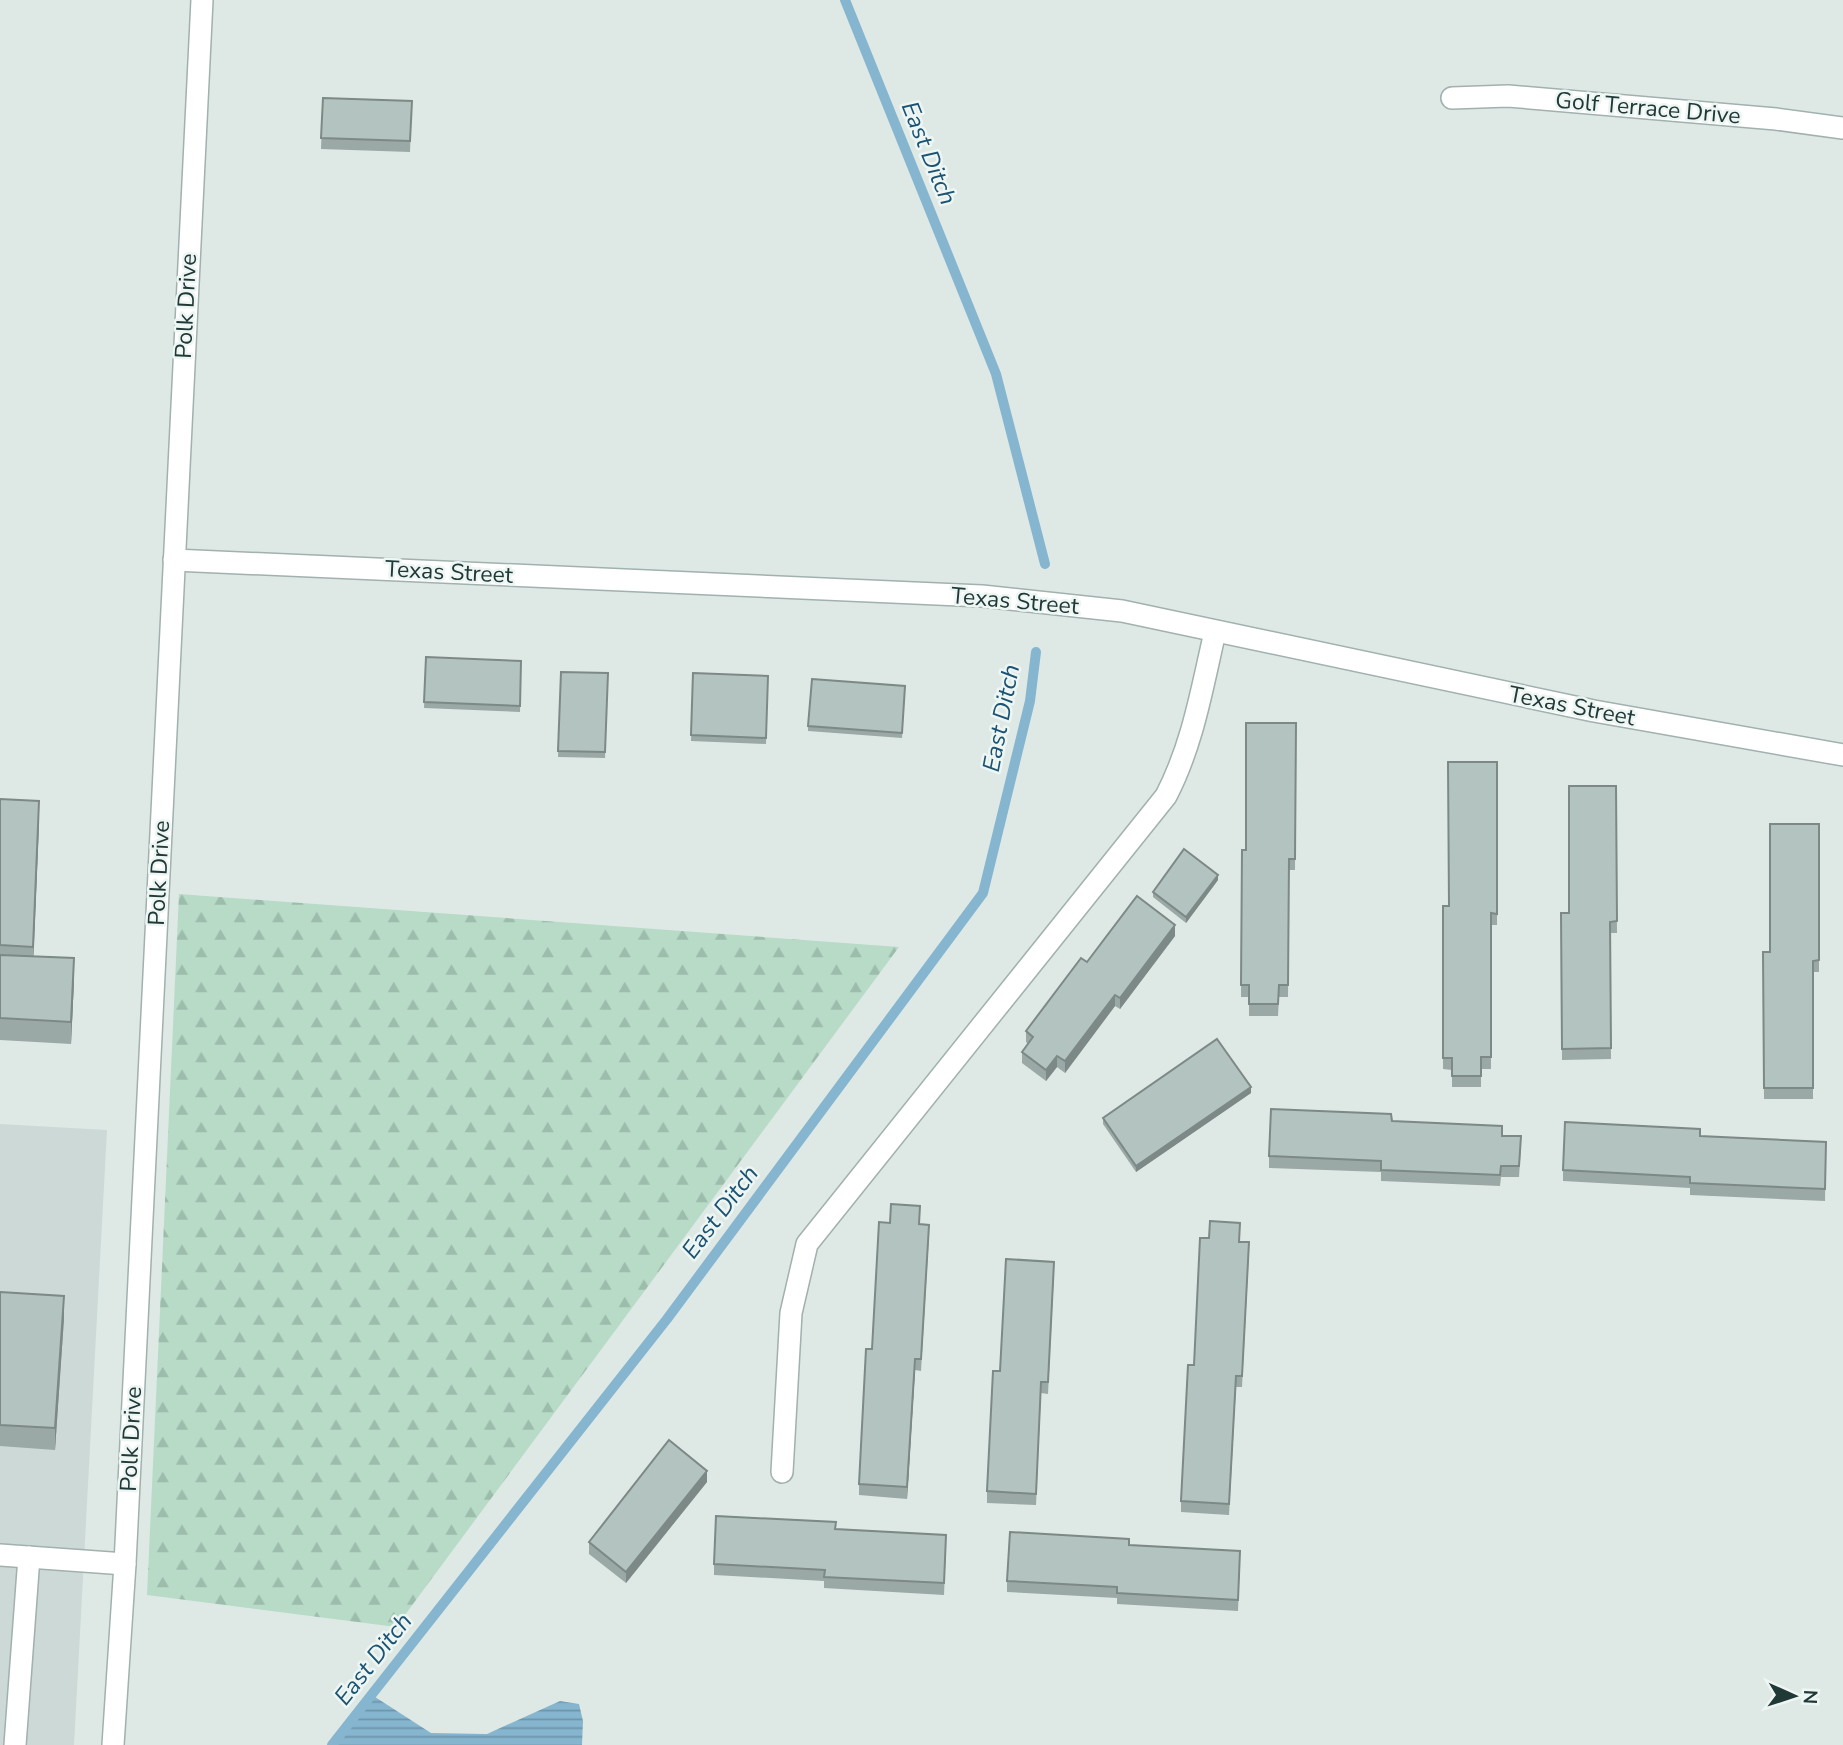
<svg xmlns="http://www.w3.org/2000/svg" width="1843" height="1745" font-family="'Nunito Sans',sans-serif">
<defs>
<pattern id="forest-firs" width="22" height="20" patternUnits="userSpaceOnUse" patternTransform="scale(1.75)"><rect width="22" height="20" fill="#b7dbc7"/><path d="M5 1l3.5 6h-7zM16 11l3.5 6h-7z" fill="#9dbdac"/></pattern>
<pattern id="water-rules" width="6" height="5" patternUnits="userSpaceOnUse" patternTransform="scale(1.75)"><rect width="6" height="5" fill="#86b5cf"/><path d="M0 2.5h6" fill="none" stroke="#6d94a9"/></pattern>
</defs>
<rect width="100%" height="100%" fill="#dee9e6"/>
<path fill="#ccd9d6" d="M0,1124l107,6 -33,615h-74z"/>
<path fill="url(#forest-firs)" d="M179,894l720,53 -503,680 -249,-32z"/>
<path fill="url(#water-rules)" d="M372,1695l59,38 56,1 73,-33 19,3 4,17 -1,24h-250z"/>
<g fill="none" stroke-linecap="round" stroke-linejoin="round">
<g stroke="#86b5cf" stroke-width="10">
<path d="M845,0l151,374 49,190"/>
<path d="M332,1745l335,-426 316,-426 47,-192 6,-49"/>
</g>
<g stroke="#a1b1ae" stroke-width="24">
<g id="minor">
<path d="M1452,98l56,-2 268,23 67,9"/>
<path d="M174,560l808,36 140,15 472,100 249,44"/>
<path d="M782,1472l9,-159 16,-69 359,-448c27,-52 36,-108 49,-164"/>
<path d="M0,1555l125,9"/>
<path d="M15,1745l14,-188"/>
<path d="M113,1745l12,-181 77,-1564"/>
</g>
</g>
<use href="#minor" stroke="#fff" stroke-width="21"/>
</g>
<g fill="#9aa9a5">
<path d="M323,98l89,3 -2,51 -89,-3z"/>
<path d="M426,657l95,4 -1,51 -96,-4z"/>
<path d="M561,672l47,1 -3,85 -47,-1z"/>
<path d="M693,673l75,3 -2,68 -75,-3z"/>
<path d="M905,692l-3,46 -94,-7v-5z"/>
<path d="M1296,723l-1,147h-6l-1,127h-9l-1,19h-29v-19h-8l1,-147h4z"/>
<path d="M1497,762v163h-6v144h-10v18h-29v-17l-9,-1v-163h6z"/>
<path d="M1616,786l1,147h-7l1,126 -49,1 -1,-147h8z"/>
<path d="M0,799l39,24 -6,133 41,24 -3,64 -71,-4z"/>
<path d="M1819,824v148h-6v127h-49l-1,-147h7z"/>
<path d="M1218,880l-32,43 -33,-26v-5z"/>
<path d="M1175,936l-55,73 -5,-3 -50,67 -8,-6 -11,14 -24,-18v-11l6,-8 -2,-2v-11l61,-69z"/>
<path d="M1251,1093l-115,79 -33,-48v-6z"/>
<path d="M1392,1121l110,15 19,11 -2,30h-18l-1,9 -119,-5v-9l-112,-4v-12z"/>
<path d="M1700,1136l126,6 -1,59 -135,-6v-7l-127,-7v-11z"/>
<path d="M919,1224l10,12 -8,135 -6,-1 -8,129 -48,-4v-11z"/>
<path d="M1240,1242l9,11 -7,134h-6l-7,128 -48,-3v-11l13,-136z"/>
<path d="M1054,1273l-6,121 -7,-1 -5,112 -49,-2v-12l13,-120z"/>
<path d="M0,1292l64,26 -9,132 -55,-4z"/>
<path d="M707,1482l-81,101 -37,-29v-12z"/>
<path d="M836,1529l110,17 -2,49 -120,-7v-7l-110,-6v-11z"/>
<path d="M1129,1545l111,17 -2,49 -121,-7v-6l-110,-6v-11z"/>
</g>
<g fill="#7d8986">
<path d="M39,801v22l-6,145v-21z"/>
<path d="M1218,875v5l-32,43v-6z"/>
<path d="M1175,925v11l-55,73v-11z"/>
<path d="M74,958v22l-3,64v-22z"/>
<path d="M1115,995v11l-50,67v-12z"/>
<path d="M1057,1056v11l-11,14v-11z"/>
<path d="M1251,1087v6l-115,79v-6z"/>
<path d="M64,1296v22l-9,132v-22z"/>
<path d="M915,1359v11l-8,129v-12z"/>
<path d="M707,1471v11l-81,101v-11z"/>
</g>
<g fill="#b3c4c0" stroke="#7d8986" stroke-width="2">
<path d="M323,98l89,3 -2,40 -89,-3z"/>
<path d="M426,657l95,4 -1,45 -96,-4z"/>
<path d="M561,672l47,1 -3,79 -47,-1z"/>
<path d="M693,673l75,3 -2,62 -75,-3z"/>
<path d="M812,679l93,7 -3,47 -94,-7z"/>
<path d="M1246,723h50l-1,136h-6l-1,126h-9l-1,19h-29v-19h-8l1,-135h4z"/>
<path d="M1448,762h49v152l-6,-1v144h-10v19h-29v-18h-9v-152h6z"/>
<path d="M1569,786h47l1,135 -7,1 1,126 -49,1 -1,-136h8z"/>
<path d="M0,799l39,2 -6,146 -33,-2z"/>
<path d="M1770,824h49v136l-6,1v127h-49l-1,-136h7z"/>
<path d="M1184,849l34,26 -32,42 -33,-25z"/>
<path d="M1137,896l38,29 -55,73 -5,-3 -50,66 -8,-5 -11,14 -24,-18 11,-15 -7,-6 55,-73 6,4z"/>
<path d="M0,955l74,3 -3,64 -71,-4z"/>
<path d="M1217,1039l34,48 -115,79 -33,-48z"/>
<path d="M1271,1109l120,5 1,7 110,5v10h19l-2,30h-18l-1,9 -119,-5v-9l-112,-5z"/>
<path d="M1565,1122l135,7v7l126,6 -1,47 -135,-6v-6l-127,-7z"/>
<path d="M891,1204l29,2 -1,18 10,1 -8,134h-6l-8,128 -48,-3 7,-135h6l7,-127 11,1z"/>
<path d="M1210,1221l30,2 -1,19h10l-7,134h-6l-7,128 -48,-3 7,-136h6l6,-127h9z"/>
<path d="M1006,1259l48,3 -6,120h-7l-5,112 -49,-3 6,-120h7z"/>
<path d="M0,1292l64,4 -9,132 -55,-3z"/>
<path d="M669,1440l38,31 -81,101 -37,-30z"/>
<path d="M716,1516l120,6 -1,7 111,6 -2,48 -120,-6 1,-7 -111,-6z"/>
<path d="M1010,1532l119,7v6l111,6 -2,49 -121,-7v-6l-110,-6z"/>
</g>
<g text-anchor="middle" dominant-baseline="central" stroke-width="5" stroke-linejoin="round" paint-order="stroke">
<g font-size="23" fill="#203937" stroke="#eef6f4">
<text transform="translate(1648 108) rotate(5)">Golf Terrace Drive</text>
<text transform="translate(186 306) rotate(-87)">Polk Drive</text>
<text transform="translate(449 572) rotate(3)">Texas Street</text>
<text transform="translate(1015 601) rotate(5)">Texas Street</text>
<text transform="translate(1572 706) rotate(11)">Texas Street</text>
<text transform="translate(159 873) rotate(-87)">Polk Drive</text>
<text transform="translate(131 1439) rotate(-87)">Polk Drive</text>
</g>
<g font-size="24" font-style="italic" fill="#1c5373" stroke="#eef6f4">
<text transform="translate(929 153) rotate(68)">East Ditch</text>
<text transform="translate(1001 718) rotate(-79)">East Ditch</text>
<text transform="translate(720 1212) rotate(-53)">East Ditch</text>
<text transform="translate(373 1659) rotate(-52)">East Ditch</text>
</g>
</g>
<g transform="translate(1794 1696) rotate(93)" stroke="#eef6f4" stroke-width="5" paint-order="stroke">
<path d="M0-5L12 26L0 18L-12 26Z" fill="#203937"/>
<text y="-10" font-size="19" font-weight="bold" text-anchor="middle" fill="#203937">N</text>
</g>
</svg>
